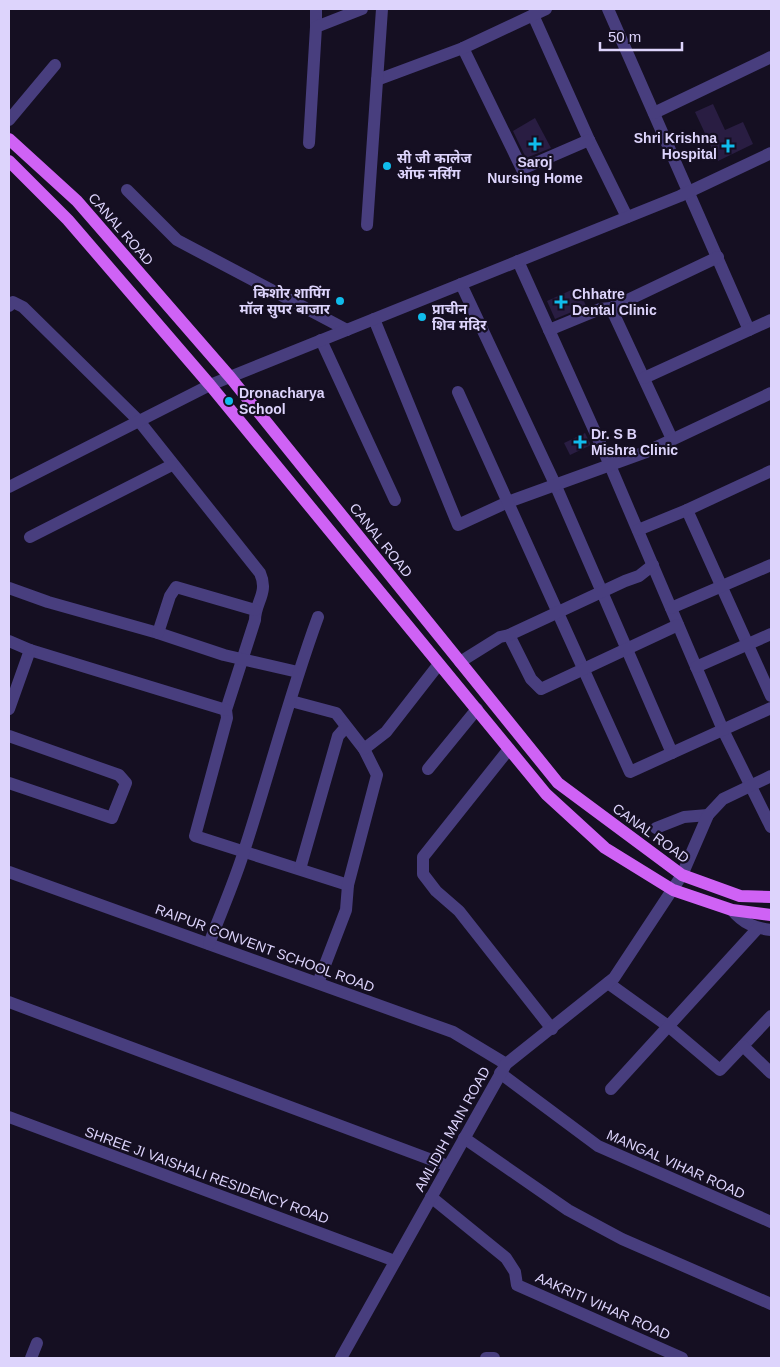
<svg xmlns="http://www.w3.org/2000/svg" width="780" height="1367" font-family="Arial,'Noto Sans Devanagari',sans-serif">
<rect width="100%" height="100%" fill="#150f22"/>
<g fill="#291d42">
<path d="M713,104l12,26 18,-8 10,22 -35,17 -23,-49z"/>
<path d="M535,118l16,30 -25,10 -13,-27z"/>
<path d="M578,287l8,19 -31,13 -8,-18z"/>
<path d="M585,433l6,12 -21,10 -6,-12z"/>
</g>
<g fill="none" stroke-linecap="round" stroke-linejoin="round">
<g stroke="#483e7e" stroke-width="12">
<path d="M608,9l141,321"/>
<path d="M533,15l56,125 38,77"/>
<path d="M316,27v-18"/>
<path d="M463,48l59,121 67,-29"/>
<path d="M377,80l86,-32 83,-39"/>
<path d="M654,113l117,-56"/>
<path d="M9,120l46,-55"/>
<path d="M309,143l7,-116 46,-18"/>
<path d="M127,190l50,50 170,90"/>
<path d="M367,225l15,-216"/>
<path d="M518,261l91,202 114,267 48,97"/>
<path d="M461,284l94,200 117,269"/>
<path d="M9,306l4,-4 10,5 116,114 121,152c9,20 -5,29 -5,47l-29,90 1,8 -32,118 153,49"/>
<path d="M611,308l61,131"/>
<path d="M374,319l84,206 50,-23 138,-50 125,-59"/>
<path d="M549,330l51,-21 11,-1 107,-51"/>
<path d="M321,340l74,160"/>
<path d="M644,378l127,-58"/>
<path d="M458,392l172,380 141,-64"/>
<path d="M9,487l201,-102 470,-189 91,-43"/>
<path d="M687,510l84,186"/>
<path d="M638,530l49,-20 84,-39"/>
<path d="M30,537l142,-72"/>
<path d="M9,588l39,14 110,31 66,22 74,17"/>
<path d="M671,608l100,-43"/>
<path d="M158,633l12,-37 6,-9 79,23"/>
<path d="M509,635l22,44 10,10 137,-64"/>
<path d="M9,641l21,9 196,60"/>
<path d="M460,662l40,-25 9,-2 116,-54 14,-5 14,-11"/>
<path d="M696,667l75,-33"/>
<path d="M291,701l45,12 28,36 13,26 -29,110 -2,25 -28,73"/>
<path d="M9,709l21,-59"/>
<path d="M9,736l110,39 7,8 -14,35 -103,-35"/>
<path d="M364,749l22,-17 53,-68"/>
<path d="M509,749l-86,108v17l13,17 23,20 93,118"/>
<path d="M428,769l49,-60"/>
<path d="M656,828l28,-11 24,-2"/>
<path d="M300,869l38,-133 8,-9"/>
<path d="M9,872l444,160 53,32"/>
<path d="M732,910c11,13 22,18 39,20"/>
<path d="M209,944c12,-32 26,-63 36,-96 25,-77 45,-155 73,-231"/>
<path d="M608,983l60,43 52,44 51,-54"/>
<path d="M9,1002l439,164"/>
<path d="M743,1046l28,27"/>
<path d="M500,1073l98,73 173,76"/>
<path d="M611,1089l147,-161"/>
<path d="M9,1117l386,144"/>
<path d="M464,1138l104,72 54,29 149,65"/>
<path d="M431,1197l75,61 9,14 2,13 165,73"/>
<path d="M31,1358l6,-15"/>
<path d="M341,1358l165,-294 108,-86 68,-103 26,-60 15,-16 48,-23"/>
<path d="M486,1358h8"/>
</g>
<g stroke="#cf62f5" stroke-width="12">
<path d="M9,139l68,62 153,176 328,406 124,92 58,21 31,1"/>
<path d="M9,161l59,59 142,165 336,409 59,54 68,42 59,20 39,5"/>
</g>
</g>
<g fill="#10bcec" stroke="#150f22" stroke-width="2">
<path d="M532.5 136.5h5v5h5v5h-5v5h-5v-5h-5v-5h5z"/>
<path d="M725.5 138.5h5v5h5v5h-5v5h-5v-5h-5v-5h5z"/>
<circle cx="387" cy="166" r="5"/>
<circle cx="340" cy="301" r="5"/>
<path d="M558.5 294.5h5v5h5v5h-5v5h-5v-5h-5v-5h5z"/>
<circle cx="422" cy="317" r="5"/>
<circle cx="229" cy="401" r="5"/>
<path d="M577.5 434.5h5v5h5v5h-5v5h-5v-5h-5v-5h5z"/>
</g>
<g text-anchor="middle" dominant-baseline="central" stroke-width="4.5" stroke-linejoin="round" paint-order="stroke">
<g font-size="14" font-weight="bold" fill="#ddd4fc" stroke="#150f22" text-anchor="start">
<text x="717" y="138" text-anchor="end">Shri Krishna<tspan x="717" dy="16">Hospital</tspan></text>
<text x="397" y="158">सी जी कालेज<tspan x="397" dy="16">ऑफ नर्सिंग</tspan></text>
<text x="535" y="162" text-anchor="middle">Saroj<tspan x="535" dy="16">Nursing Home</tspan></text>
<text x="330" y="293" text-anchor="end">किशोर शापिंग<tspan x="330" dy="16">मॉल सुपर बाजार</tspan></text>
<text x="572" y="294">Chhatre<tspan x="572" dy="16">Dental Clinic</tspan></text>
<text x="432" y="309">प्राचीन<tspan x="432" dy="16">शिव मंदिर</tspan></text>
<text x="239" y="393">Dronacharya<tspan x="239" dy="16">School</tspan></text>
<text x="591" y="434">Dr. S B<tspan x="591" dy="16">Mishra Clinic</tspan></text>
</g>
<g font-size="14" fill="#ddd4fc" stroke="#150f22">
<text transform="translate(121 229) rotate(49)">CANAL ROAD</text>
<text transform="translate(381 540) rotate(51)">CANAL ROAD</text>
<text transform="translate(651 833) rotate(36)">CANAL ROAD</text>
<text transform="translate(265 948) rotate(20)">RAIPUR CONVENT SCHOOL ROAD</text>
<text transform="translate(452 1129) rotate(-61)">AMLIDIH MAIN ROAD</text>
<text transform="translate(676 1164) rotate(24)">MANGAL VIHAR ROAD</text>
<text transform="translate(207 1175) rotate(20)">SHREE JI VAISHALI RESIDENCY ROAD</text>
<text transform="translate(603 1306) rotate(24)">AAKRITI VIHAR ROAD</text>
</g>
</g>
<rect width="780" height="1367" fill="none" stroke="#ddd4fc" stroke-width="20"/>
<path d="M600 42v8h82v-8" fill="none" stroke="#ddd4fc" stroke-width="2.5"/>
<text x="608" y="42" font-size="15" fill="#ddd4fc" stroke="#150f22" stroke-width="4" paint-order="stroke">50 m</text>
</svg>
